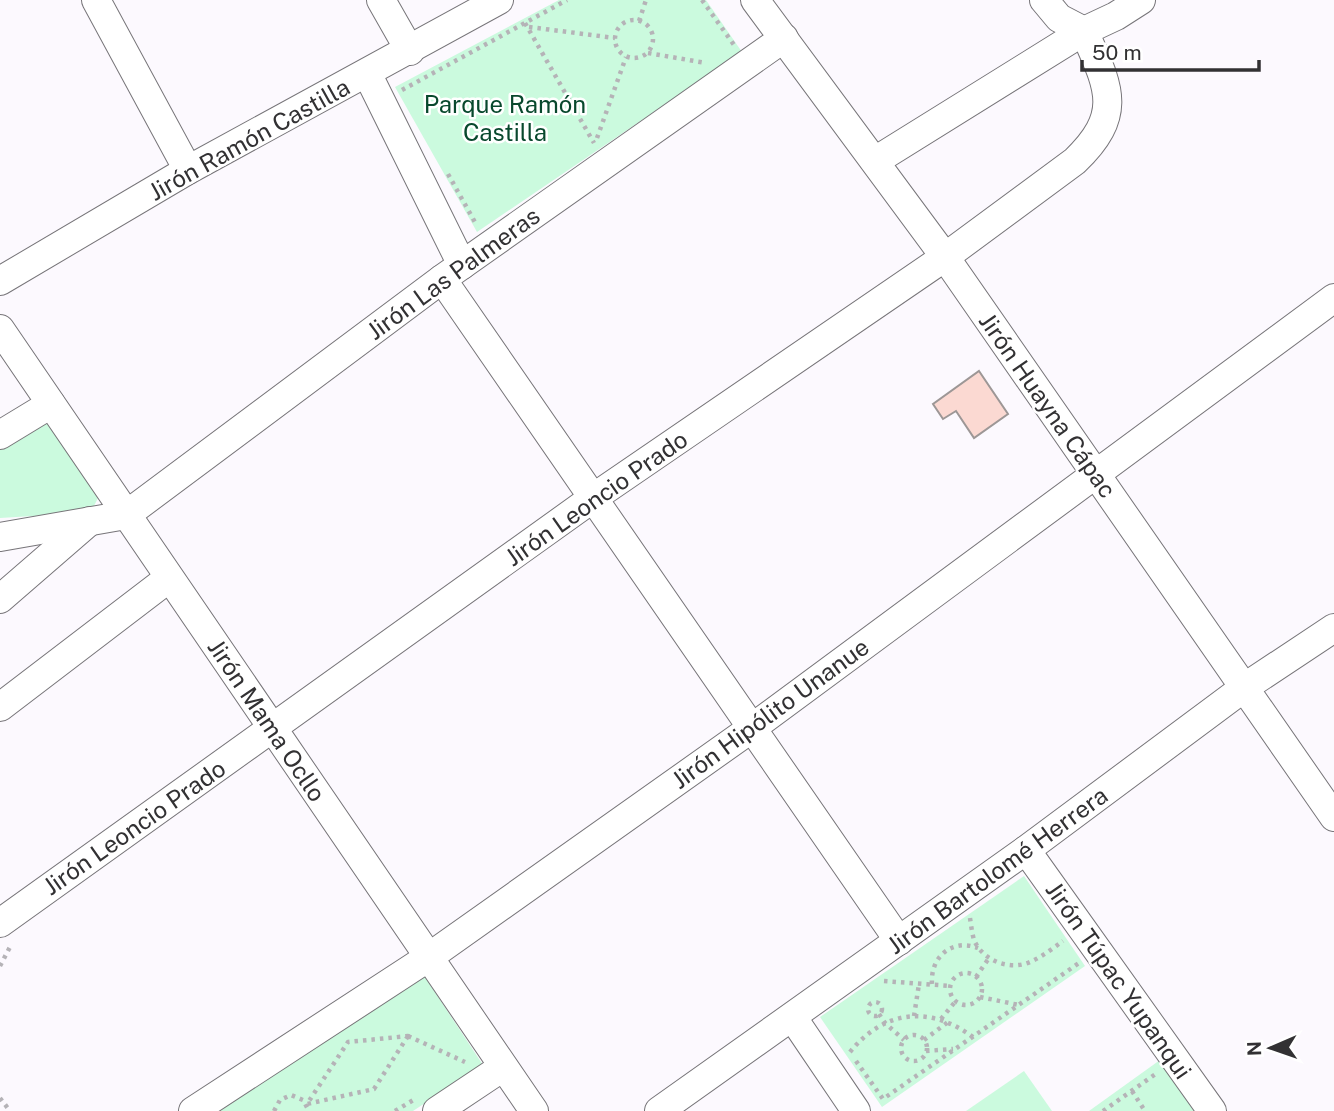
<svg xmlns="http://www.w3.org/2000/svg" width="1334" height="1111" font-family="'Public Sans',sans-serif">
<rect width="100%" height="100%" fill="#fcf9fe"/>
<g fill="#cbfade">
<path d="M559,0h147l36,52 -265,180 -82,-145z"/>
<path d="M45,420l54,76 -5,10 -12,7 -82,5v-69z"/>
<path d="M1024,876l61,90 -203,141 -62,-90z"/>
<path d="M421,971l62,94 -70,46h-198z"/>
<path d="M1160,1060l36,51h-107z"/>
<path d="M1024,1071l28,40h-86z"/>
</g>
<path fill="#fbd9d2" stroke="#9d9796" stroke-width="2" d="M979,371l29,43 -34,24 -18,-27 -13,8 -10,-15z"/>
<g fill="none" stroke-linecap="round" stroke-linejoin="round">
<g stroke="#777579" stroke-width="30">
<g id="minor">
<path d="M96,0l92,170"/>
<path d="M381,0l29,51"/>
<path d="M755,0l190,257 389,560"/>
<path d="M1044,0l15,18 25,13"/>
<path d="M367,73l95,192"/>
<path d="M875,161l209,-130 32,-15 25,-16"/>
<path d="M442,279l457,662"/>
<path d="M0,281l188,-111 311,-170"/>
<path d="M0,329l534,782"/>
<path d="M0,435l51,-31"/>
<path d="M0,537l126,-22 316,-236 342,-241"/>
<path d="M0,599l90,-78"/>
<path d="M0,707l169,-129"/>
<path d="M1026,850l186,261"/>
<path d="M0,923l593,-425 352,-241 130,-96c50,-48 33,-75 9,-130"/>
<path d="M793,1018l63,93"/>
<path d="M193,1111l236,-154 323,-229 582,-430"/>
<path d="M437,1111l66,-44"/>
<path d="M659,1111l367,-261 219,-163 89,-59"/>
</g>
</g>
<g stroke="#b5b3b7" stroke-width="4.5" stroke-dasharray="3.5 5" stroke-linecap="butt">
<path d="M702,0l32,45"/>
<circle cx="634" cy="39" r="19"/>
<path d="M639,21l7,-21"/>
<path d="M525,23l69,120"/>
<path d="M529,27l86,11"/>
<path d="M648,53l58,10"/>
<path d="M402,90l165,-90"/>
<path d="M597,138l29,-81"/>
<path d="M448,174l28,50"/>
<path d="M970,918c1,7 2,15 4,22 9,21 36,31 56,22 12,-5 23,-14 33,-21"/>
<path d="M0,966l11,-21"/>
<circle cx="966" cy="989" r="16"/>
<path d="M976,977l13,-19"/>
<path d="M884,981l66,5"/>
<path d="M932,984c-2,-27 20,-46 46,-36"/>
<path d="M980,997l39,8"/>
<circle cx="875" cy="1009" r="7"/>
<path d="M879,1014l6,9 19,17"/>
<path d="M914,1016l5,-32"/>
<path d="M941,1019l14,-17"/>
<circle cx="914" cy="1048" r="13"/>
<path d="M408,1036l-34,53 -67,15 41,-62z"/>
<path d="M408,1036l57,26"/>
<path d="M924,1040l24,-18"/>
<path d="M926,1051l27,-2"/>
<path d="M850,1052c34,-42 79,-47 123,-15"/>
<path d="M856,1061l27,38 196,-136"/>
<path d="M1132,1091l13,20"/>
<path d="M0,1098l10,13"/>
<path d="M274,1111l6,-11 11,-5 12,5 6,11"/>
<path d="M395,1111l20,-12"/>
<path d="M1103,1111l54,-38"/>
</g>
<use href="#minor" stroke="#fff" stroke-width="28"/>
</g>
<g text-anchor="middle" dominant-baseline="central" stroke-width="5" stroke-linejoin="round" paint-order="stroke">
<g font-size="24" fill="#08482d" stroke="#fff">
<text x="505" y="104">Parque Ramón<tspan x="505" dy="28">Castilla</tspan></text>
</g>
<g font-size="24" fill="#323133" stroke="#fff">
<text transform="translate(249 139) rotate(-29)">Jirón Ramón Castilla</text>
<text transform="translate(453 273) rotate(-36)">Jirón Las Palmeras</text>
<text transform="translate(1048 405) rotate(55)">Jirón Huayna Cápac</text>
<text transform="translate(596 498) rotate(-35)">Jirón Leoncio Prado</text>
<text transform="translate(770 713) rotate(-36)">Jirón Hipólito Unanue</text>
<text transform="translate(267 720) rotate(56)">Jirón Mama Ocllo</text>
<text transform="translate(134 827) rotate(-35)">Jirón Leoncio Prado</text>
<text transform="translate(997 870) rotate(-36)">Jirón Bartolomé Herrera</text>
<text transform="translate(1119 980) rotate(55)">Jirón Túpac Yupanqui</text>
</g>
</g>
<g transform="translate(1271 1048) rotate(268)" stroke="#ffffff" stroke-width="5" paint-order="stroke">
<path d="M0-5L12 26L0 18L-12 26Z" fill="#323133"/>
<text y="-10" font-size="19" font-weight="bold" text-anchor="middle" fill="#323133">N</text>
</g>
<path d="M1082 60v10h177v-10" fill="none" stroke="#323133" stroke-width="3.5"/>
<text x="1092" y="60" font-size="21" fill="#323133" stroke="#ffffff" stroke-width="5" paint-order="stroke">50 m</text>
</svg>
